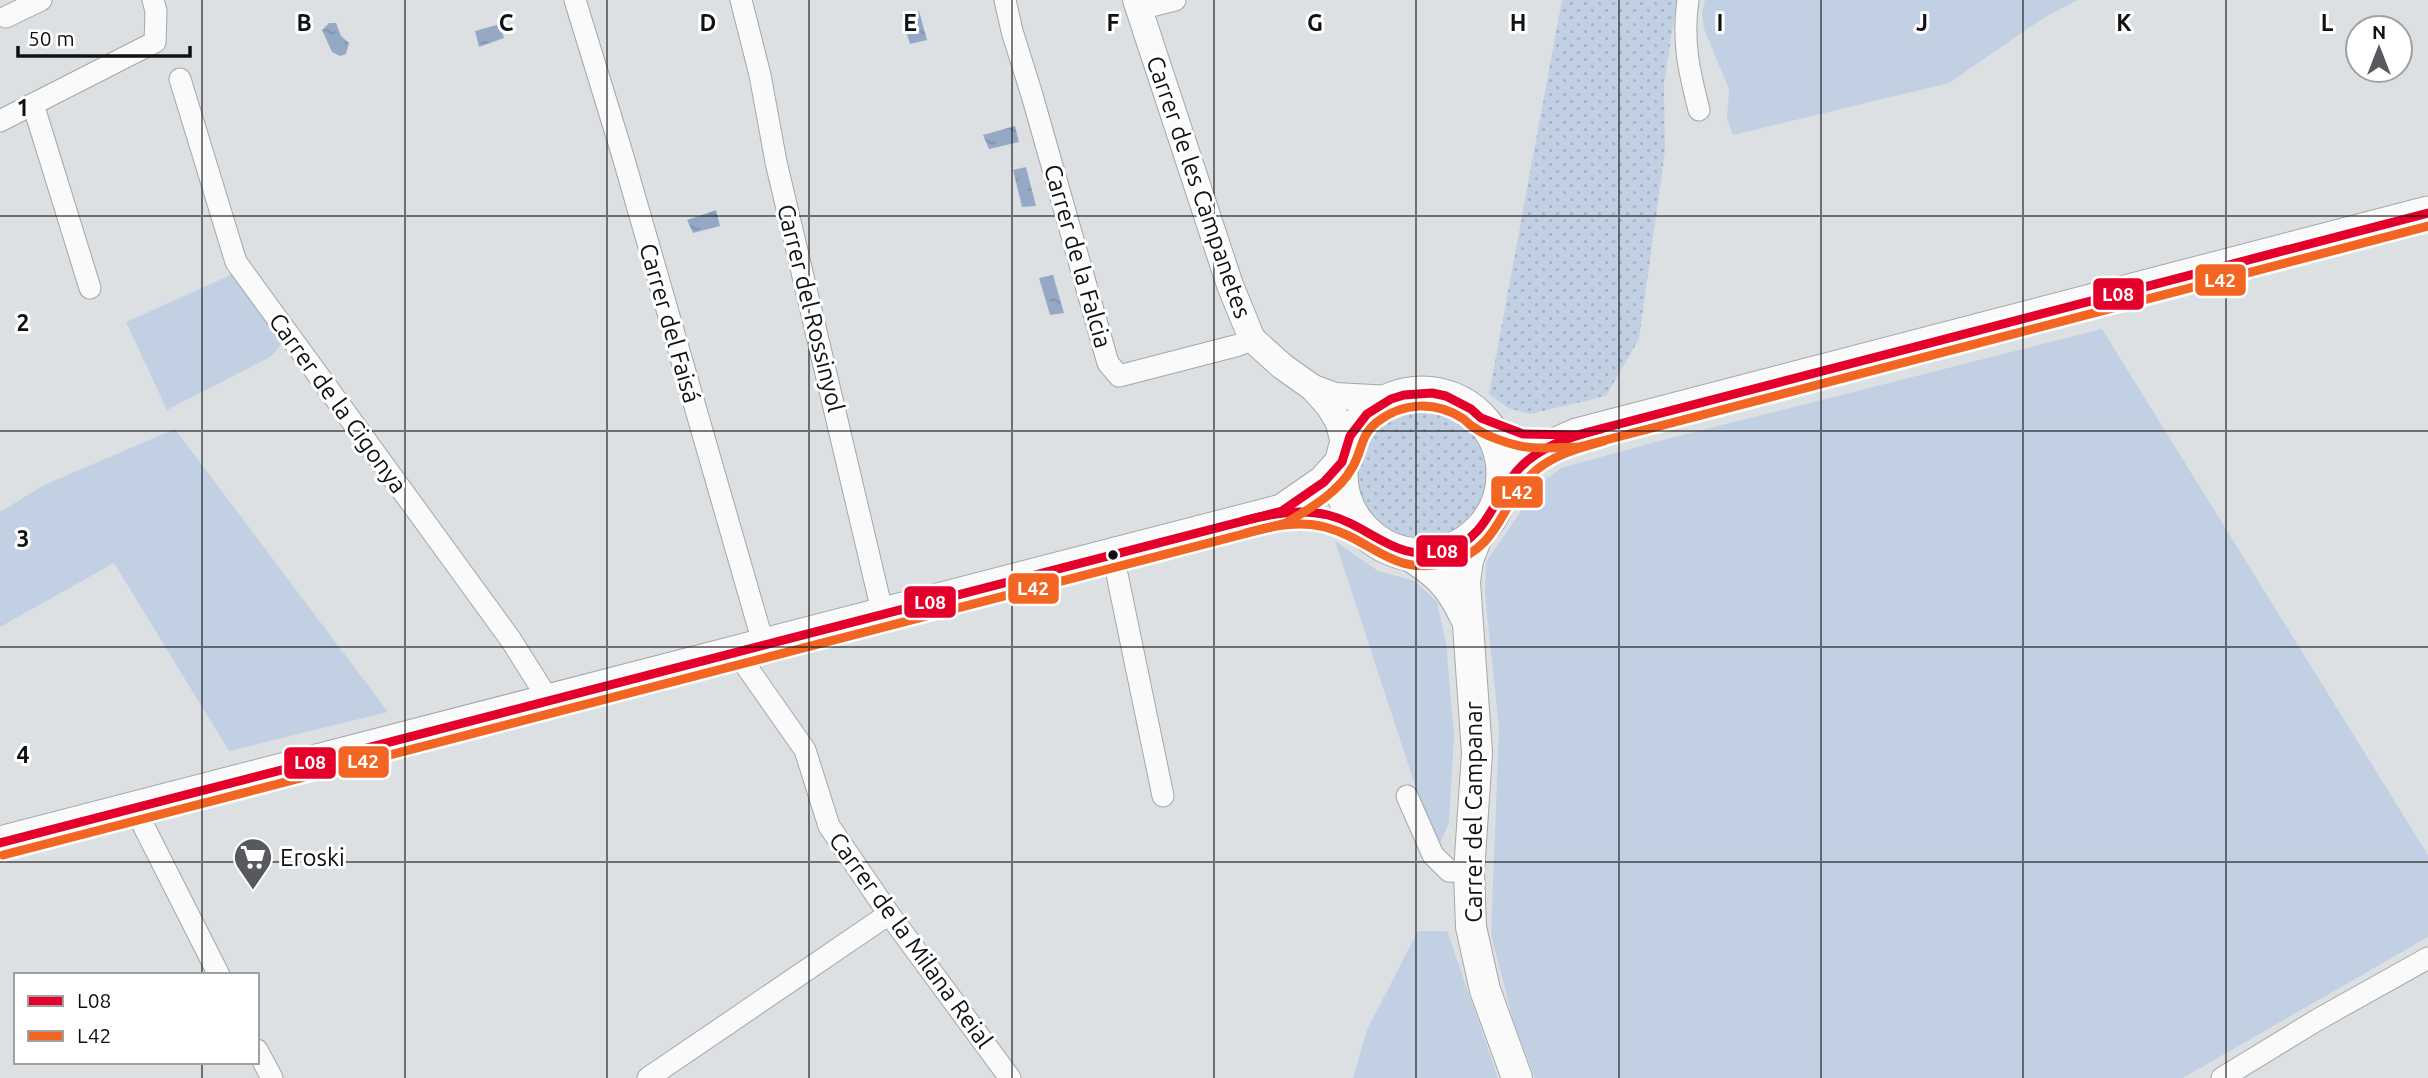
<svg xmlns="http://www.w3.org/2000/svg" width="2428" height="1078" font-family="Ubuntu,sans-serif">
<defs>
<pattern id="park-dots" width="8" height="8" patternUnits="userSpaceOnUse" patternTransform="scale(1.75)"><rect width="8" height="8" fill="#c2d0e4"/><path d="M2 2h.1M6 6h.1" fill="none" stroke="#a6b2c3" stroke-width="1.8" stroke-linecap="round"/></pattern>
<pattern id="water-ripples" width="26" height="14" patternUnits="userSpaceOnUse" patternTransform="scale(1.75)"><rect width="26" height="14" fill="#95a9c7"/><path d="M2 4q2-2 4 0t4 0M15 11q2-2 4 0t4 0" fill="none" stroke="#7f90aa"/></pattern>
</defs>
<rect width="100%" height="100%" fill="#dde0e3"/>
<g fill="#c2d0e4">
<path d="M1705,0h372l-35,19 -93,64 -216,52 -6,-17 2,-29 -25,-60 -2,-17z"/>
<path d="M233,274l50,67 -11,15 -105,54 -41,-88z"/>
<path d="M2102,329l326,526v82l-245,141h-648l-22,-58 -22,-86 8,-205 -14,-135 1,-32 33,-48 15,-25 27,-21 98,-27z"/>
<path d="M175,429l213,283 -159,39 -115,-188 -114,64v-115l44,-27z"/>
<path d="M1335,541l43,30 37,10 22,21 9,40 8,93 -5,88 -11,24 -23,-62z"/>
<path d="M1418,931h29l51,147h-145l14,-48z"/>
</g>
<g fill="url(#park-dots)">
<path d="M1562,0h115l-13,84 1,67 -26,188 -33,57 -76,18 -22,-6 -19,-14z"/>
<circle cx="1420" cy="474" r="66"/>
</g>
<g fill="url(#water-ripples)">
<path d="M919,11l8,29 -17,4 -9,-29z"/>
<path d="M329,23h7l5,13 8,7 -3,11 -6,2 -8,-4 -10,-22z"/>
<path d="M500,24l4,14 -25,9 -4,-16z"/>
<path d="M1015,126l4,16 -30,7 -6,-14z"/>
<path d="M1026,167l10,39 -14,1 -9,-37z"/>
<path d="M716,210l4,16 -27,7 -6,-13z"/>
<path d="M1053,275l11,38 -14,2 -11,-37z"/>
</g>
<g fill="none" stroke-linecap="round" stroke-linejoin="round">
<g stroke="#a4a6a8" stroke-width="23">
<g id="minor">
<path d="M575,0l47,153 142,493"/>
<path d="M741,0l19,75 16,87 107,453"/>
<path d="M1005,0l7,31 20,64 76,268 11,13 120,-31 13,-6"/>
<path d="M1688,0c-6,41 1,71 11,110"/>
<path d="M1139,9l36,-9"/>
<path d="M6,17l35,-17"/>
<path d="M180,79l56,183 275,378 39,62"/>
<path d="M33,104l57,184"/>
<path d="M0,121l155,-79 1,-31 -3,-11"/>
<path d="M1113,555l50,241"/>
<path d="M737,653l68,97 24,76 60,88 121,164"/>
<path d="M1407,796l26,59 16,16 20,1"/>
<path d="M135,809l84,166"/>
<path d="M257,1050l15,28"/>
<path d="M648,1078l241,-164"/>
<path d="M2222,1078l95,-58 111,-62"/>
</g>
</g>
<g stroke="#a4a6a8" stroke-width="28">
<g id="tertiary">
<path d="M1136,0l94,285 22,54 30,27 31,22 16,18 10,17 6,25"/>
<path d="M1313,388l22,8 56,3"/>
</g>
</g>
<g stroke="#a4a6a8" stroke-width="32">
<g id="secondary">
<path d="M1479,532l-11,28 -3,22 12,171 -8,119 2,55 14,63 32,88"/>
<path d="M1405,553c31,19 44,30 60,64"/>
</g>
</g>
<g stroke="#a4a6a8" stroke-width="35">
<g id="primary">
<circle cx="1422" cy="474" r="81"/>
<path d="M1501,493c25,-34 38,-42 76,-58l851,-222"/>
<path d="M0,843l1282,-332 42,-29 18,-20"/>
</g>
</g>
<use href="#minor" stroke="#fafafb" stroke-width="21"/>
<use href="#tertiary" stroke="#fafafb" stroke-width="26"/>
<use href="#secondary" stroke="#fafafb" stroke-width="30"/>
<use href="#primary" stroke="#fafafb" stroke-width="33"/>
<g stroke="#fff" stroke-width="14">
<g id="bus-1">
<path d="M1243,521c28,-7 56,-13 85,-6 44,11 68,50 119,35 39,-11 46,-50 69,-78 21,-25 54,-35 85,-43"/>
<path d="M0,843l1282,-332 42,-29 18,-20 8,-26 17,-22 24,-15 13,-4 28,-2 14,3 25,13 10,9 42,16 54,1 851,-222"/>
</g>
</g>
<g stroke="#fff" stroke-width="14">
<g id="bus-2">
<path d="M1246,533c26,-7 53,-13 79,-6 49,13 67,51 125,35 50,-14 50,-58 82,-88 19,-19 47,-26 72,-33"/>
<path d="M3,855l1283,-332c23,-14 53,-31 66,-55 10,-16 8,-33 25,-46 26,-20 58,-21 85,-4 5,3 8,8 13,10 11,8 31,15 45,18 18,4 41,1 59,1l849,-221"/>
</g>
</g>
<use href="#bus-1" stroke="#e4002b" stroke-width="9"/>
<use href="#bus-2" stroke="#f26522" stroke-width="9"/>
</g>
<path fill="none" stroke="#101113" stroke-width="2" stroke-opacity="0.55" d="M202,0v975M405,0v1078M607,0v1078M809,0v1078M1012,0v1078M1214,0v1078M1416,0v1078M1619,0v1078M1821,0v1078M2023,0v1078M2226,0v1078M0,216h2428M0,431h2428M0,647h2428M0,862h2428M202,1062v16"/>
<defs>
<g id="supermarket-pin" transform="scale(2.0125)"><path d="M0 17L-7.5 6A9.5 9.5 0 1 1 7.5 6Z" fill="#58595c" stroke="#fff"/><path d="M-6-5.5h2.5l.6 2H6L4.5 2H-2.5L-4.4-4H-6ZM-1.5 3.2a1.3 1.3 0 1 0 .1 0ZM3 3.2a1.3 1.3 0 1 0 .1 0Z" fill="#fff"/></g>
</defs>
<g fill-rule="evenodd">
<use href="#supermarket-pin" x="253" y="857"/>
</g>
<circle fill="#101113" stroke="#fff" stroke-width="2.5" cx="1113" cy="555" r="6"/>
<g text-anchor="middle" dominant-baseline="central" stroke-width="6" stroke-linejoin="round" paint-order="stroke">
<g font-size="24" fill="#101113" stroke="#fff">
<text transform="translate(1199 187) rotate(71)">Carrer de les Campanetes</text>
<text transform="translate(1078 256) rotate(74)">Carrer de la Falcia</text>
<text transform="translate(811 308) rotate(76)">Carrer del Rossinyol</text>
<text transform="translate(670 323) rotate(74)">Carrer del Faisá</text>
<text transform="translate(338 403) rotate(54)">Carrer de la Cigonya</text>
<text transform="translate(1473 812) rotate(-90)">Carrer del Campanar</text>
<text transform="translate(911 940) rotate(54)">Carrer de la Milana Reial</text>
</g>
<g font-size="24" fill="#101113" stroke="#fff" text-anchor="start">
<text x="280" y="857">Eroski</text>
</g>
</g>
<g font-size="23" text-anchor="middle" font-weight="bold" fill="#101113" stroke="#fff" stroke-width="6" stroke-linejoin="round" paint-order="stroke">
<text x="304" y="31">B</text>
<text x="506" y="31">C</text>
<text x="708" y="31">D</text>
<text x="910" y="31">E</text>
<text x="1113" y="31">F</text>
<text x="1315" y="31">G</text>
<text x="1518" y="31">H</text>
<text x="1720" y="31">I</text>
<text x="1922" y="31">J</text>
<text x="2124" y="31">K</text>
<text x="2327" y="31">L</text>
<text x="23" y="116">1</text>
<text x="23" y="331">2</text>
<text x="23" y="547">3</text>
<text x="23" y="763">4</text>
</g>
<g stroke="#fff" stroke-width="2.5">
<rect x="2194" y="263" width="53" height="34" rx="7" fill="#f26522"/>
<rect x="2092" y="277" width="53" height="34" rx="7" fill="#e4002b"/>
<rect x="1490" y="475" width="54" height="34" rx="7" fill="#f26522"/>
<rect x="1415" y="534" width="54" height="34" rx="7" fill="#e4002b"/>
<rect x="1007" y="572" width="53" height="33" rx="7" fill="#f26522"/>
<rect x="903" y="585" width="54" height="34" rx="7" fill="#e4002b"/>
<rect x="337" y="745" width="53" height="34" rx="7" fill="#f26522"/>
<rect x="283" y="746" width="54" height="34" rx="7" fill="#e4002b"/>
</g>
<g font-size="19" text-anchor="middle" font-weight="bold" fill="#fff">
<text x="2220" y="287">L42</text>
<text x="2118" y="301">L08</text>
<text x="1517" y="499">L42</text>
<text x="1442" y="558">L08</text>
<text x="1033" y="595">L42</text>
<text x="930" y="609">L08</text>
<text x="363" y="768">L42</text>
<text x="310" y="769">L08</text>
</g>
<rect x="14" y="973" width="245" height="91" fill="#ffffff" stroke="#9fa0a1" stroke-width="2"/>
<rect x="28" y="996" width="35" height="10" fill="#e4002b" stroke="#9fa0a1" stroke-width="2"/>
<text x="77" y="1008" font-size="21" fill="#101113">L08</text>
<rect x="28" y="1031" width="35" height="10" fill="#f26522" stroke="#9fa0a1" stroke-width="2"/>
<text x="77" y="1043" font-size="21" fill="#101113">L42</text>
<g transform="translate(2379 49)"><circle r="33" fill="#ffffff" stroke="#9fa0a1" stroke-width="2"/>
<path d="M0-5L12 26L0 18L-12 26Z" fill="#58595c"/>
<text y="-10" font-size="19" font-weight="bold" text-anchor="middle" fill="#101113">N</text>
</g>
<path d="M18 46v10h172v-10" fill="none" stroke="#101113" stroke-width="3.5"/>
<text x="28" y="46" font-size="21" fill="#101113" stroke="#ffffff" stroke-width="5" paint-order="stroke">50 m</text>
</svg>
